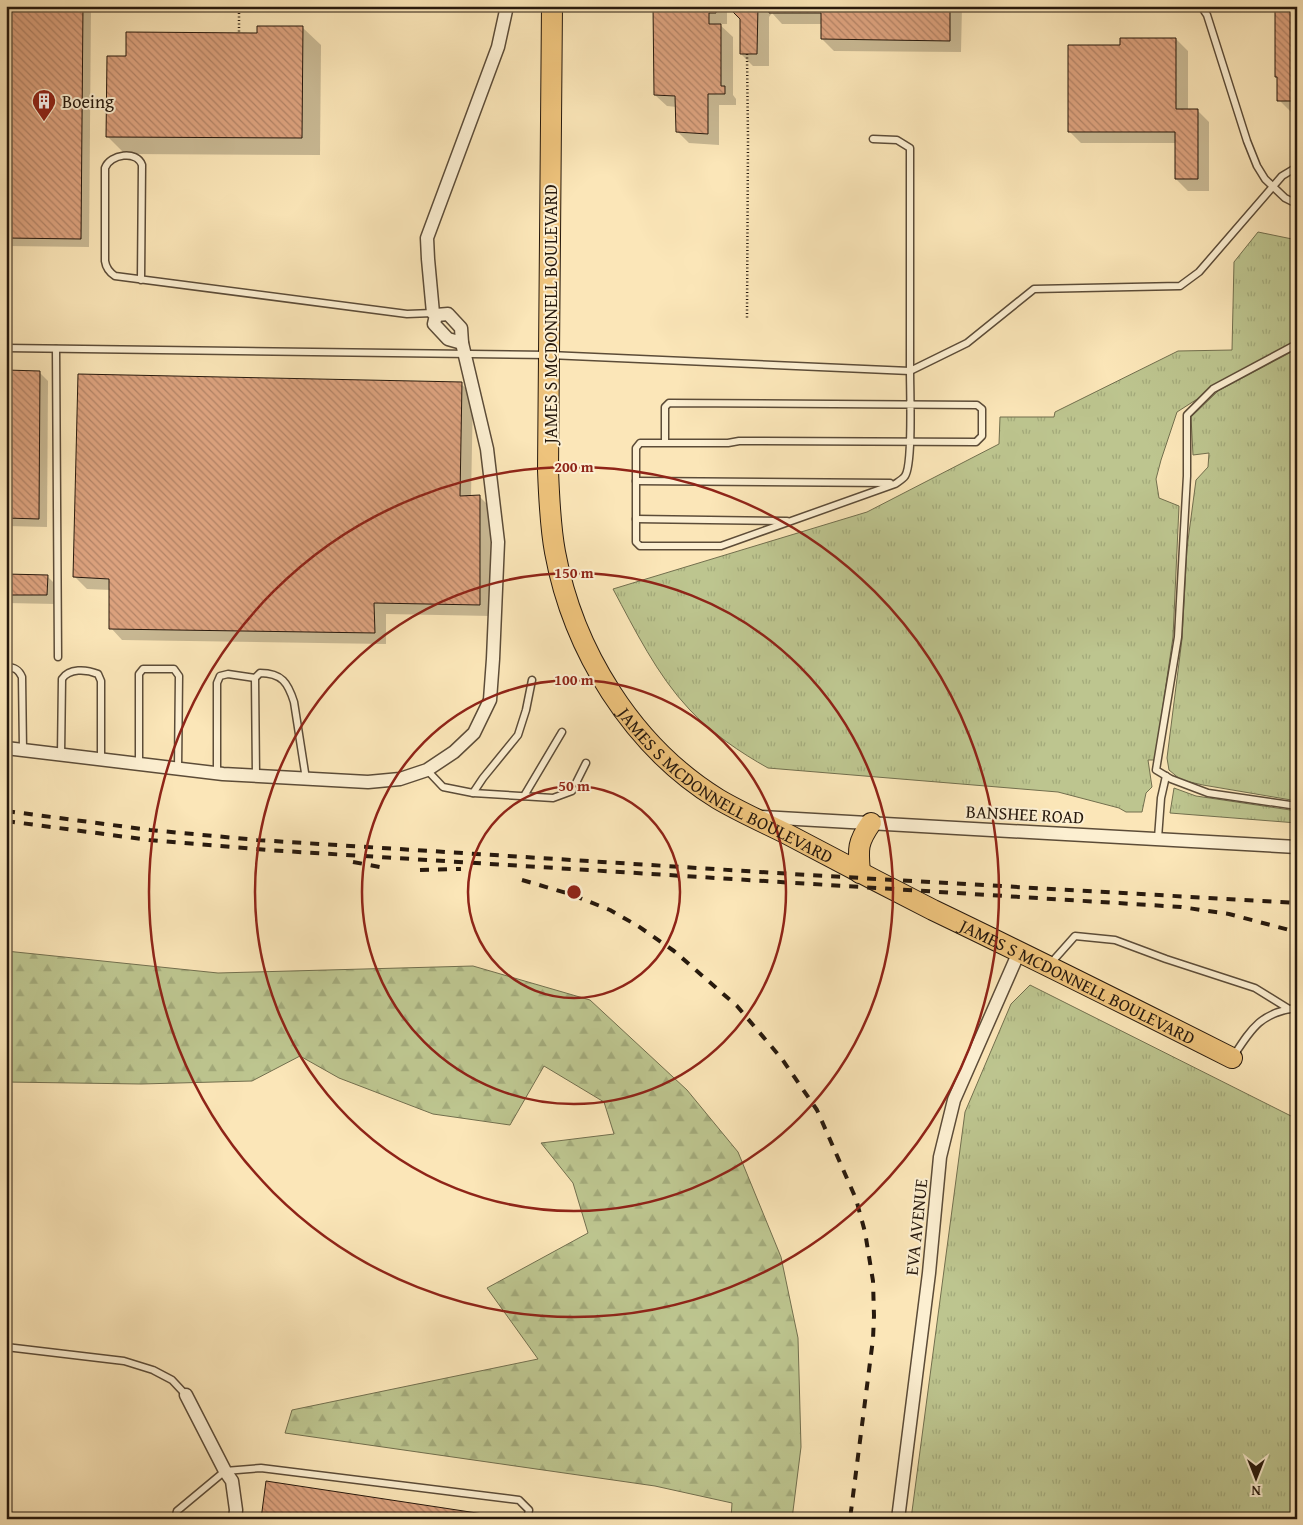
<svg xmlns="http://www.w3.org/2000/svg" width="1303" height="1525" font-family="'Gentium Book Plus',serif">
<defs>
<pattern id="grass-tufts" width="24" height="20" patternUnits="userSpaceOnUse" patternTransform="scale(1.25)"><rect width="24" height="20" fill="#bdc58f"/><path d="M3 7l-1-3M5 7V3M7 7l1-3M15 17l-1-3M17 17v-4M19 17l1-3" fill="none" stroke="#a2a97a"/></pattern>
<pattern id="forest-firs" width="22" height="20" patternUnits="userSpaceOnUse" patternTransform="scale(1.25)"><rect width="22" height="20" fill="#bdc58f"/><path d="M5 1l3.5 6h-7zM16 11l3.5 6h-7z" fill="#a2a97a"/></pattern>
<pattern id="building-back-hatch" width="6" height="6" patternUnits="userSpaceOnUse" patternTransform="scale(1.25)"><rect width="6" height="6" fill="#dca27e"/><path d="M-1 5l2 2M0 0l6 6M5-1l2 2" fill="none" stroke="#b28366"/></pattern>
</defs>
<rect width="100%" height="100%" fill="#fbe6b8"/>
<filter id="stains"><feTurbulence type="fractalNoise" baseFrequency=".004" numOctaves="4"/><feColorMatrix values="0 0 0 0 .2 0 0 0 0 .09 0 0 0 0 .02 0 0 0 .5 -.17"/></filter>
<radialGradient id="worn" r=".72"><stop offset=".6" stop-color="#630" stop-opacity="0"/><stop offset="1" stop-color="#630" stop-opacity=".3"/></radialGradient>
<g fill="url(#grass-tufts)" stroke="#726f4e">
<path d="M1258,232l39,8v100l-53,29 -67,43 -16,48 -5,19 3,19 20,8 -6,131 -18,123h-7l4,27 -6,6 -4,19h-16l-7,-4 -61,-16 -290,-24c-27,-15 -58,-36 -79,-59 -32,-34 -54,-79 -76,-120l254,-77 132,-68 1,-27h54l1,-5 123,-61 54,-1 2,-88z"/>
<path d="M1297,349v452l-94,-16 -22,-5 -12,-10 -2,-12 15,-119 5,-91 9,-68 12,-13 1,-14 -16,2 -2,-38 27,-26z"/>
<path d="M1174,788l22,8 101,15v12l-127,-10z"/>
<path d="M1030,985l267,134v400h-386l54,-407 46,-108z"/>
</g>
<path fill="url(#forest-firs)" stroke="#726f4e" d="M6,951l212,22 255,-7 117,34 97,90 51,62 43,105 17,81 3,109 -9,72h-61l1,-16 -77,-17 -370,-53 7,-23 246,-51 -51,-71 101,-55 -15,-50 -32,-40 73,-9 -10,-32 -60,-36 -34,59 -77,-11 -94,-36 -39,-22 -48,25 -111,3 -135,-2z"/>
<g fill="#0003">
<path d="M6,6h85l-2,241 -83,-1z"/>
<path d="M654,6h73v18h-8l14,13v58l3,4v6h-17v40l-30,-2 -11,-11 -1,-25 -10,-1 -12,-11z"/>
<path d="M729,6h233l-1,46 -127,-1 -12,-12v-15h-40l-10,-11 -3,4v49h-16l-12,-12 1,-35z"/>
<path d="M1297,6v106h-6l-12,-12z"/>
<path d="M303,28l18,17 -1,110 -195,-1 -18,-18 20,-79z"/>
<path d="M1176,39l12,12v59h9l12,12v69h-21l-12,-12v-36h-95l-12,-12 52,-85z"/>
<path d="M6,371l33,1 9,9 -1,146 -41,-1z"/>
<path d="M461,384l12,11 -2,102 8,-1 12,12 1,108 -106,-2v30l-264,-4 -11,-12v-38l-24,-1 -12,-12z"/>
<path d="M6,575l41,1 9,9v19l-50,-1z"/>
</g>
<g fill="url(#building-back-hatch)" stroke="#27190d">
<path d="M6,6h77l-2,233 -75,-1z"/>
<path d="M653,6h63v7h-7v11h12v62h4v8h-17v40l-32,-2 -1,-36 -21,-1z"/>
<path d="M727,6h31l-1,48h-17v-35z"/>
<path d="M769,6h181v35l-129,-2v-26h-52z"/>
<path d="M1275,6h22v95h-20v-24h-2z"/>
<path d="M257,26h46l-1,112 -196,-1 1,-81h19v-24l131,1z"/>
<path d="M1120,38h56v71h22v70h-23v-47h-107v-87h52z"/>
<path d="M6,370l34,1 -1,148 -33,-1z"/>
<path d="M78,374l384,8 -2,114 20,-1v110l-106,-2 1,30 -266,-4v-50l-36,-2z"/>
<path d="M6,574l42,1 -1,20h-41z"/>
<path d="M266,1481l224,34v4h-229z"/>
</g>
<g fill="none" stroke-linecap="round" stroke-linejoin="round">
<g stroke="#5c4c38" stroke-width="9">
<g id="service">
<path d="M1201,6l6,9 40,126 10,25 8,13 20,19 12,6"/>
<path d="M141,280l1,-115c-5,-15 -32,-11 -37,3v93c1,7 4,11 10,15l292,38 26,-1"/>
<path d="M1297,344l-84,45 -26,26v61l-9,161 -22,133 15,9 37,14 89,13"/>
<path d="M6,348l543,7 361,16 57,-28 67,-54 146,-3 19,-14 83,-96 15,-9"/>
<path d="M56,349l2,308"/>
<path d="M665,443v-36l4,-4 308,2 5,4v27l-6,6 -237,-1 -11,2h-88l-4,5v94l4,4h81l174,-62c3,-2 8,-5 10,-8 8,-11 5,-86 5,-105v-223l-13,-8 -24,-1"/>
<path d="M636,481l254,2"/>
<path d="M636,519l151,2"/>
<path d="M6,667c9,0 13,3 16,10l1,73"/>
<path d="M61,755l1,-76c7,-11 24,-10 36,-5l3,7v79"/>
<path d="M139,764v-90l4,-5h31l5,7 -1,93"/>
<path d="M427,770l16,17 30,6 80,5 19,-7 14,-28"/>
<path d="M217,773v-90l3,-7 8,-2 27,4"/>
<path d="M256,776l-1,-98 5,-5c22,0 28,10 34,29l12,77"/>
<path d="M473,793l10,-15 35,-43 8,-25 6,-30"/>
<path d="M524,796l38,-64"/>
<path d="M1158,838l3,-40 5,-22"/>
<path d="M1051,963l24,-27 40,4 51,19 89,29 34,21"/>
<path d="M1233,1057c18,-28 28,-45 64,-49"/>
<path d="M6,1347l118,14 29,9 19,10 14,15"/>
<path d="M175,1519l2,-8 48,-40 36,-3 258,32 10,10 -2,9"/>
</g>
</g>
<g stroke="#5c4c38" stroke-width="15">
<g id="minor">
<path d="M462,343l-14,-4 -14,-15 2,-9 -3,-2 -5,-54 -1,-21 71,-191 9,-41"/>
<path d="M6,748l217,26 145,8 32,-3 27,-9 27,-18 20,-19 16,-33 3,-41 5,-117 -11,-93 -25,-106 -1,-15 -13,-14 -12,1"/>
<path d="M760,817l537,30"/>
<path d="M186,1395l39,76 7,10 4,29 -1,9"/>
<path d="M898,1519l31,-246 11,-116 14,-57 65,-148"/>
</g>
</g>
<g stroke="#27190d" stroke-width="22">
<g id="primary">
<path id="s1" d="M552,6l-4,464c1,27 2,55 7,82 18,98 77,194 163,247 22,13 47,24 69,35 49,26 97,51 146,76 100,48 200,98 299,148"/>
<path d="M860,873c-2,-24 -3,-30 11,-50"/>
</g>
</g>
<g stroke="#27190d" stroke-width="2.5" stroke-dasharray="1 2.5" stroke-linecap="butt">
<path d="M239,6v27"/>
<path d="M747,54l1,85 -1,179"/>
</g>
<use href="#service" stroke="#fcefd1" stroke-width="6"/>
<use href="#minor" stroke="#fcefd1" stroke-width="12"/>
<use href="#primary" stroke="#eec37c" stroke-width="20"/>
<g stroke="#27190d" stroke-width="4" stroke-dasharray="9 9" stroke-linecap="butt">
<path d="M6,811l144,19 107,10 551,35 489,28"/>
<path d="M6,821l143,19 118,10 914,57 48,7 68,18"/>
<path d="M353,862l32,6"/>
<path d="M420,870l41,-1"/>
<path d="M522,880l48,14 40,16 28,16 36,25 63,55 45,53 35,51 39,89 9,33 8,49 1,35 -1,23 -23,180"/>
</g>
</g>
<g fill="none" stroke="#8f2418" stroke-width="2.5">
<circle cx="574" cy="892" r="106"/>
<circle cx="574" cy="892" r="212"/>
<circle cx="574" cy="892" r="319"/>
<circle cx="574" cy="892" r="425"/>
</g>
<defs>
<g id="building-pin" transform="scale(1.25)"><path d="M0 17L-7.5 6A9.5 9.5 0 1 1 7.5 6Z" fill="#8f2418" stroke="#fcefd1"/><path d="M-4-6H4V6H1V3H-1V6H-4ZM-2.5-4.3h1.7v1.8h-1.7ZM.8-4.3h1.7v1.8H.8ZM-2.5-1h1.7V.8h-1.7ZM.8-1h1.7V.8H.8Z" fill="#fff"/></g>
</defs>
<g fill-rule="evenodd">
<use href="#building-pin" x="44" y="101"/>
</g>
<g text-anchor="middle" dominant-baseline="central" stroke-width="4" stroke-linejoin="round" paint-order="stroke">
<g font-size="18" fill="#27190d" stroke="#fcefd1" text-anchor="start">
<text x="62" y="101">Boeing</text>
</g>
<g font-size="18" fill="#27190d" stroke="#fcefd1">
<text transform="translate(550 314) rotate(-90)">JAMES S MCDONNELL BOULEVARD</text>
<text stroke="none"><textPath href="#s1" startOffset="849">JAMES S MCDONNELL BOULEVARD</textPath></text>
<text transform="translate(1025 814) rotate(3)">BANSHEE ROAD</text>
<text stroke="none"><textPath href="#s1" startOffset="1254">JAMES S MCDONNELL BOULEVARD</textPath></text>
<text transform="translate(916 1227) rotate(-84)">EVA AVENUE</text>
</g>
</g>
<circle cx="574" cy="892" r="8" fill="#8f2418" stroke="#fcefd1" stroke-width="2.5"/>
<g font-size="15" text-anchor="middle" font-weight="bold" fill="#8f2418" stroke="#fcefd1" stroke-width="4" stroke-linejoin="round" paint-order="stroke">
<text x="574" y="472">200 m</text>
<text x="574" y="578">150 m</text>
<text x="574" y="685">100 m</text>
<text x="574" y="791">50 m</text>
</g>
<rect width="1303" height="1525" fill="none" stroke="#fbe6b8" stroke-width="25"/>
<rect x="8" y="8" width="1288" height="1510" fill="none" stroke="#27190d" stroke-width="2.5"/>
<rect x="12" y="12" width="1278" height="1500" fill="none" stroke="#27190d"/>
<g transform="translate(1256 1478) rotate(180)" stroke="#fcefd1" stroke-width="4" paint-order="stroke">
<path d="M0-4L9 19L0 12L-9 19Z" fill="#27190d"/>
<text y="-8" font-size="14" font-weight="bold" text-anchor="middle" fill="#27190d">N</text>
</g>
<rect width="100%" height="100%" filter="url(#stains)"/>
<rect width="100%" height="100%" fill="url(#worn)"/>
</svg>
